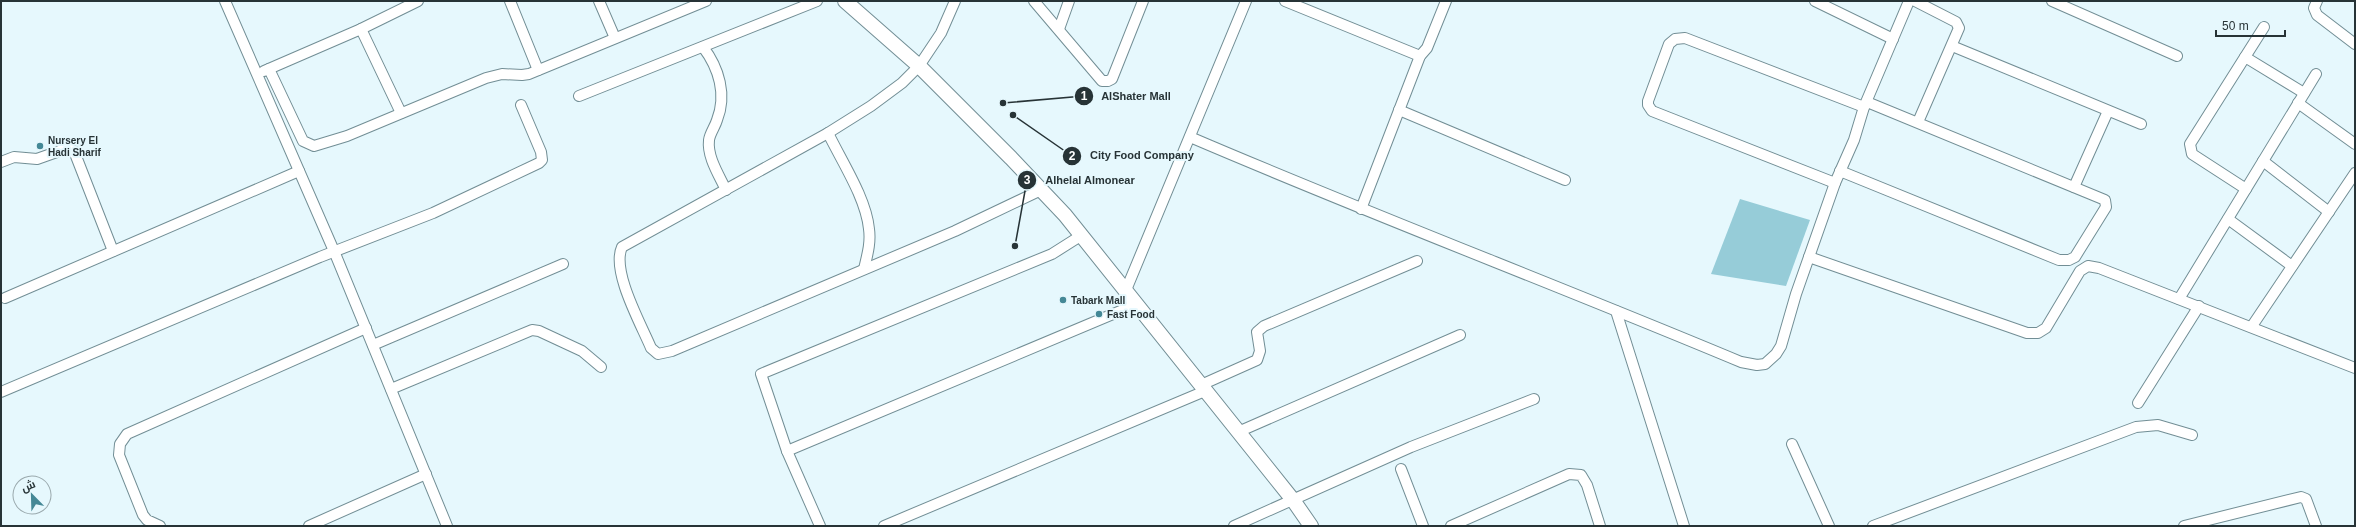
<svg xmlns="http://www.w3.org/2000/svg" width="2356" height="527" font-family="Helvetica,Cairo,sans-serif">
<rect width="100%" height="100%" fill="#e6f8fd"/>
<path fill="#96ccd8" d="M1740,199l70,21 -24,66 -75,-12z"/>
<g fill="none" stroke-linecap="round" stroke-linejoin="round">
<g stroke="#728e95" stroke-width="12">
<g id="minor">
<path d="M225,1l109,250 113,275"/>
<path d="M510,1l28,69"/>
<path d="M599,1l16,37"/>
<path d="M955,1l-14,32 -22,33 -17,17 -31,23 -43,27 -206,114c-11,24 19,77 29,101l7,6 14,-3 283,-120 86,-41"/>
<path d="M1034,1l68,80h6l4,-2 31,-78"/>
<path d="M1285,1l135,55"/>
<path d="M1815,1l78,38"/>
<path d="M1915,1l41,21 3,6 -41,94"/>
<path d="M2052,1l125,55"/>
<path d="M2317,1l-3,7 3,7 38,29"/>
<path d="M361,29l40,84"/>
<path d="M1059,29l10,-28"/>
<path d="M1952,46l189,78"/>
<path d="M703,47c16,21 24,48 14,73 -2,7 -7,13 -8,20 -2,17 10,35 17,50"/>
<path d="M2245,57l19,-30"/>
<path d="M269,69l34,72 11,5 33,-10 139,-58 16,-4 20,1 7,-1 177,-73"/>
<path d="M264,71l97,-42 57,-28"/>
<path d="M579,96l238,-95"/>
<path d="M2298,103l57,41"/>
<path d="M1399,110l166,70"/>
<path d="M828,133c14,29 38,65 41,96 2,14 -2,27 -5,40"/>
<path d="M1190,137c182,78 367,148 551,225l16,3 8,-1 11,-10 5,-8 15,-52 39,-111 19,-43 10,-33 45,-106"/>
<path d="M2263,161l66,51"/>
<path d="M1,162l13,-5 23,2 31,-11 6,3 39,100"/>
<path d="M1840,171l219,89h10l6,-3 31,-50 -1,-7 -238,-98"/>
<path d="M1835,183l-183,-72 -4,-6v-4l21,-57 6,-5 10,-1 179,69"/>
<path d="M2074,187l34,-76"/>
<path d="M2246,189l-54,-35 -2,-10 55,-87 59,36"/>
<path d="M1361,209l59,-153 7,-8 19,-47"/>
<path d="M2228,219l64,47"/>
<path d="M1809,257l218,76h11l8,-5 34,-57 8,-5 11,2 256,100"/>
<path d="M1126,290l120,-289"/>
<path d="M5,298l294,-127"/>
<path d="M2179,299l137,-225"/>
<path d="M1616,311l68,215"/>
<path d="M2252,326l103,-153"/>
<path d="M373,345l190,-81"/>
<path d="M1201,385l56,-25 3,-9 -3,-19 7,-6 153,-65"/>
<path d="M391,389l141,-59 7,1 43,20 19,16"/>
<path d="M1,392l319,-135 113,-44 106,-50 3,-3 -1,-8 -20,-47"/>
<path d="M2138,403l61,-97"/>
<path d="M1238,432l222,-97"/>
<path d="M1792,444l37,82"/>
<path d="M787,451l350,-147"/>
<path d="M1401,469l22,57"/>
<path d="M160,526l-13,-6 -4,-5 -24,-60 1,-11 7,-10 239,-106"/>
<path d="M309,526l117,-52"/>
<path d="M820,526l-33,-75 -26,-77 291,-120 30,-19"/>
<path d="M884,526l321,-135"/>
<path d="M1234,526l177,-79 123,-48"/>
<path d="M1451,526l118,-52 12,1 6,10 13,41"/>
<path d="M1873,526l263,-99 22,-2 34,10"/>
<path d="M2184,526l117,-29 5,2 10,27"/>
</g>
</g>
<g stroke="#728e95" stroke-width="16">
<path id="secondary" d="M845,1l74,65 92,92 54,57 228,285 18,26"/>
</g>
<use href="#minor" stroke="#fff" stroke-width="10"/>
<use href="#secondary" stroke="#fff" stroke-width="14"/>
</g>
<g fill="#448896" stroke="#e6f8fd" stroke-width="1.5">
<circle cx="40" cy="146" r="4"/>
<circle cx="1063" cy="300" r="4"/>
<circle cx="1099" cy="314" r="4"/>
</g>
<g text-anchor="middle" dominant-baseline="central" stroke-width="4" stroke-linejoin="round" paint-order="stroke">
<g font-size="10" font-weight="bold" fill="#273336" stroke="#e6f8fd" text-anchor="start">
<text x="48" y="140">Nursery El<tspan x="48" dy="12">Hadi Sharif</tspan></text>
<text x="1071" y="300">Tabark Mall</text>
<text x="1107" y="314">Fast Food</text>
</g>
</g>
<path fill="none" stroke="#273336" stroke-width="1.5" d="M1003 103L1084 96M1013 115L1072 156M1015 246L1027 180"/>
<g fill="#273336" stroke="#e6f8fd" stroke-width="1.5">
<circle cx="1003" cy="103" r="4"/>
<circle cx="1013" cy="115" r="4"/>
<circle cx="1015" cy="246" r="4"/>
<circle cx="1084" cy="96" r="10"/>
<circle cx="1072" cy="156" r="10"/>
<circle cx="1027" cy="180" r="10"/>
</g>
<g font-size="12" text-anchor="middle" font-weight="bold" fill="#fff">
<text x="1084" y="100">1</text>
<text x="1072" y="160">2</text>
<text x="1027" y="184">3</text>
</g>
<g font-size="11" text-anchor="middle" font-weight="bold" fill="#273336" stroke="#e6f8fd" stroke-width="4" stroke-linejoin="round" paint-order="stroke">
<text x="1136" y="100">AlShater Mall</text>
<text x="1142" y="159">City Food Company</text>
<text x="1090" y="184">Alhelal Almonear</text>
</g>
<rect width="2356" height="527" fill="none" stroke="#273336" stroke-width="4"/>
<g transform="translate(32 495) rotate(337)"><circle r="19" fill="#e6f8fd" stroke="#9aa9ad"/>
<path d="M0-3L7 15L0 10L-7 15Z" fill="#448896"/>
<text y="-6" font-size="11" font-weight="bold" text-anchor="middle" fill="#273336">ش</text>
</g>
<path d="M2216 30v6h69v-6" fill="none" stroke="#273336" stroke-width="2"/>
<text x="2222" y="30" font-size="12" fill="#273336" stroke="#e6f8fd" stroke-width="3" paint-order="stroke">50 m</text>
</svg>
